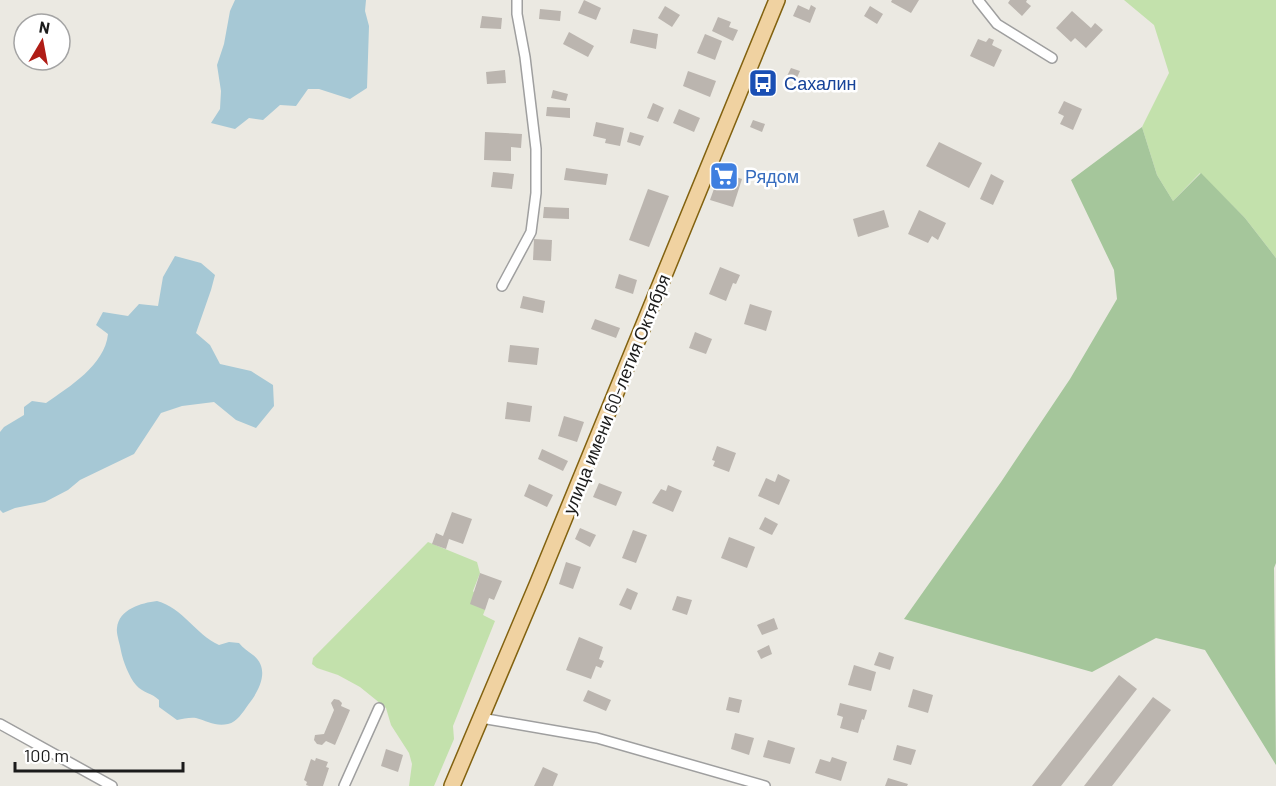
<svg xmlns="http://www.w3.org/2000/svg" width="1276" height="786" font-family="Barlow,sans-serif">
<rect width="100%" height="100%" fill="#ebe9e2"/>
<g fill="#c3e1ac">
<path d="M1124,0h152v258l-31,-40 -45,-45 -27,28 -16,-26 -15,-48 27,-54 -15,-48z"/>
<path d="M428,542l49,20 3,11 -7,18 12,19 -2,5 12,6 -42,105 1,13 -20,47h-25l3,-22 -3,-11 -18,-28 -5,-17 -26,-21 -22,-12 -21,-7 -5,-4 1,-6z"/>
</g>
<path fill="#a5c69b" d="M1142,127l15,48 16,26 28,-28 44,45 31,40v305l-2,5 2,197 -71,-115 -49,-12 -64,34 -188,-53 97,-137 69,-103 47,-80 -3,-29 -43,-90z"/>
<g fill="#a6c8d5">
<path d="M235,0h131l-1,11 4,15 -2,62 -17,11 -31,-10h-11l-12,17 -16,-1 -17,15 -14,-2 -14,11 -24,-6 9,-14 1,-18 -4,-26 7,-21 6,-33z"/>
<path d="M175,256l26,7 14,12 -4,15 -15,43 14,12 10,19 31,7 22,14 1,21 -18,22 -20,-8 -22,-18 -32,4 -21,7 -27,41 -54,26 -12,10 -23,12 -30,6 -12,5 -3,-3v-78l4,-5 20,-12v-8l8,-6 14,2c23,-16 59,-38 62,-69l-12,-9 7,-13 25,4 11,-12 19,2 5,-29z"/>
<path d="M157,601c26,7 38,33 62,44l10,-3 10,1c4,5 9,8 14,12 18,14 6,36 -5,50 -5,7 -11,17 -20,19 -12,3 -21,-3 -32,-6 -6,-1 -13,1 -19,2l-18,-13v-7c-7,-7 -16,-7 -23,-15 -7,-8 -13,-24 -15,-34 -1,-7 -5,-17 -4,-23 2,-19 24,-25 40,-27z"/>
</g>
<g fill="#bbb5af">
<path d="M584,0l17,8 -5,12 -18,-7z"/>
<path d="M892,0h27l-8,13 -20,-11z"/>
<path d="M1010,0h17l-1,2 5,4 -9,10 -14,-13z"/>
<path d="M798,5l11,5 2,-5 5,3 -6,15 -17,-7z"/>
<path d="M665,6l15,9 -8,12 -14,-9z"/>
<path d="M870,6l13,8 -6,10 -13,-8z"/>
<path d="M540,9l21,2 -1,10 -21,-2z"/>
<path d="M1072,11l19,17 4,-5 8,7 -17,18 -11,-10 -4,4 -15,-14z"/>
<path d="M482,16l20,2 -1,11 -21,-1z"/>
<path d="M718,17l13,5 -2,5 9,3 -5,11 -21,-10z"/>
<path d="M633,29l25,5 -2,15 -26,-6z"/>
<path d="M569,32l25,14 -6,11 -25,-13z"/>
<path d="M705,34l17,7 -7,19 -18,-7z"/>
<path d="M989,38l5,2 -2,5 10,5 -8,17 -24,-11 8,-17 8,3z"/>
<path d="M791,68l9,3 -5,11 -9,-4z"/>
<path d="M505,70l1,13 -19,1 -1,-12z"/>
<path d="M688,71l28,10 -6,16 -27,-11z"/>
<path d="M553,90l15,4 -2,7 -15,-3z"/>
<path d="M1064,101l18,8 -9,21 -13,-6 4,-8 -6,-3z"/>
<path d="M653,103l11,5 -6,14 -11,-4z"/>
<path d="M547,107l23,1v10l-24,-2z"/>
<path d="M679,109l21,9 -6,14 -21,-9z"/>
<path d="M753,120l12,4 -3,8 -12,-5z"/>
<path d="M596,122l28,6 -4,18 -15,-3 1,-4 -13,-3z"/>
<path d="M485,132l37,2 -1,14 -10,-1v14l-27,-1z"/>
<path d="M630,132l14,4 -4,10 -13,-4z"/>
<path d="M939,142l43,21 -13,25 -43,-22z"/>
<path d="M566,168l42,6 -2,11 -42,-5z"/>
<path d="M493,172l21,2 -2,15 -21,-2z"/>
<path d="M720,172l22,7 -9,28 -23,-7z"/>
<path d="M991,174l13,7 -11,24 -13,-6z"/>
<path d="M648,189l21,7 -20,51 -20,-7z"/>
<path d="M544,207l25,1v11l-26,-1z"/>
<path d="M884,210l5,17 -31,10 -5,-18z"/>
<path d="M919,210l27,13 -8,17 -6,-4 -4,7 -20,-9z"/>
<path d="M534,239l18,1 -1,21 -18,-1z"/>
<path d="M720,267l20,8 -4,9 -3,-1 -7,18 -17,-7z"/>
<path d="M619,274l18,6 -4,14 -18,-6z"/>
<path d="M523,296l22,5 -2,12 -23,-5z"/>
<path d="M750,304l22,7 -6,20 -22,-7z"/>
<path d="M595,319l25,9 -4,10 -25,-9z"/>
<path d="M695,332l17,7 -6,15 -17,-6z"/>
<path d="M510,345l29,3 -2,17 -29,-3z"/>
<path d="M507,402l25,4 -2,16 -25,-3z"/>
<path d="M564,416l20,6 -7,20 -19,-6z"/>
<path d="M717,446l19,7 -7,19 -16,-6 2,-5 -3,-1z"/>
<path d="M542,449l26,12 -5,10 -25,-12z"/>
<path d="M778,474l12,6 -11,25 -21,-9 8,-18 9,4z"/>
<path d="M599,483l23,9 -6,14 -23,-9z"/>
<path d="M529,484l24,11 -6,12 -23,-11z"/>
<path d="M668,485l14,6 -9,21 -21,-9 9,-14 5,2z"/>
<path d="M452,512l20,7 -9,25 -14,-5 -3,10 -14,-5 4,-11 7,3z"/>
<path d="M765,517l13,7 -6,11 -13,-6z"/>
<path d="M580,528l16,7 -6,12 -15,-8z"/>
<path d="M633,530l14,5 -11,28 -14,-5z"/>
<path d="M729,537l26,10 -8,21 -26,-10z"/>
<path d="M566,562l15,5 -8,22 -14,-5z"/>
<path d="M480,573l22,8 -8,19 -5,-2 -4,12 -15,-6z"/>
<path d="M627,588l11,5 -7,17 -12,-5z"/>
<path d="M677,596l15,4 -5,15 -15,-5z"/>
<path d="M774,618l4,11 -16,6 -5,-10z"/>
<path d="M579,637l24,10 -4,12 5,2 -3,7 -5,-2 -5,13 -25,-9z"/>
<path d="M769,645l3,9 -11,5 -4,-8z"/>
<path d="M879,652l15,5 -4,13 -16,-5z"/>
<path d="M854,665l22,7 -5,19 -23,-6z"/>
<path d="M1119,675l18,14 -76,97h-29z"/>
<path d="M913,689l20,6 -5,18 -20,-6z"/>
<path d="M588,690l23,10 -5,11 -23,-10z"/>
<path d="M729,697l13,3 -3,13 -13,-3z"/>
<path d="M1153,697l18,13 -59,76h-28z"/>
<path d="M334,699l5,1 3,3 -1,3 9,4 -15,35 -9,-4 -4,4 -5,-1 -3,-4 1,-5 9,-1 10,-24 -3,-7z"/>
<path d="M840,703l27,7 -3,10 -2,-1 -4,14 -18,-5 3,-11 -6,-2z"/>
<path d="M735,733l19,5 -5,17 -18,-6z"/>
<path d="M768,740l27,8 -5,16 -27,-7z"/>
<path d="M897,745l19,5 -5,15 -18,-5z"/>
<path d="M386,749l17,6 -5,17 -17,-6z"/>
<path d="M832,757l15,5 -6,19 -26,-8 5,-14 10,3z"/>
<path d="M316,758l12,4 -2,5 3,1 -6,18h-14l-3,-1 1,-3 -3,-2 7,-21 4,2z"/>
<path d="M543,767l15,7 -5,12h-19z"/>
<path d="M888,778l20,6 -1,2h-22z"/>
</g>
<g fill="none" stroke-linecap="round" stroke-linejoin="round">
<g stroke="#9f9f9f" stroke-width="12">
<g id="street">
<path d="M978,0l19,24 55,34"/>
<path d="M502,286l29,-54 5,-39v-44l-11,-92 -8,-43v-14"/>
<path d="M481,718l116,20 168,48"/>
<path d="M0,724l112,62"/>
<path d="M344,786l35,-78"/>
</g>
</g>
<g stroke="#826210" stroke-width="18">
<path id="primary" d="M452,786l85,-201 240,-585"/>
</g>
<use href="#street" stroke="#fff" stroke-width="9"/>
<use href="#primary" stroke="#f0d2a1" stroke-width="15"/>
</g>
<defs>
<g id="bus-square" transform="scale(1.5)"><rect x="-9" y="-9" width="18" height="18" rx="4" fill="#1a4fb4" stroke="#fff"/><path d="M-5-6H5V4H4V6H2V4H-2V6H-4V4H-5ZM-3.5-4V0h7V-4ZM-3.5 1.2v1.5H-2V1.2ZM2 1.2v1.5H3.5V1.2Z" fill="#fff"/></g>
<g id="supermarket-square" transform="scale(1.5)"><rect x="-9" y="-9" width="18" height="18" rx="4" fill="#3f7fe0" stroke="#fff"/><path d="M-6-5.5h2.5l.6 2H6L4.5 2H-2.5L-4.4-4H-6ZM-1.5 3.2a1.3 1.3 0 1 0 .1 0ZM3 3.2a1.3 1.3 0 1 0 .1 0Z" fill="#fff"/></g>
</defs>
<g fill-rule="evenodd">
<use href="#bus-square" x="763" y="83"/>
<use href="#supermarket-square" x="724" y="176"/>
</g>
<g text-anchor="middle" dominant-baseline="central" stroke-width="5" stroke-linejoin="round" paint-order="stroke">
<g font-size="18" fill="#164399" stroke="#fff" text-anchor="start">
<text x="784" y="83">Сахалин</text>
</g>
<g font-size="18" fill="#366cbe" stroke="#fff" text-anchor="start">
<text x="745" y="176">Рядом</text>
</g>
<g font-size="18" fill="#1b1b1b" stroke="#fff">
<text transform="translate(616 394) rotate(-68)">улица имени 60-летия Октября</text>
</g>
</g>
<g transform="translate(42 42) rotate(10)"><circle r="28" fill="#ffffff" stroke="#a4a4a4" stroke-width="1.5"/>
<path d="M0-4.5L10 22L0 15L-10 22Z" fill="#b01d16"/>
<text y="-9" font-size="16" font-weight="bold" text-anchor="middle" fill="#1b1b1b">N</text>
</g>
<path d="M15 762v9h168v-9" fill="none" stroke="#1b1b1b" stroke-width="3"/>
<text x="24" y="762" font-size="18" fill="#1b1b1b" stroke="#ffffff" stroke-width="4.5" paint-order="stroke">100 m</text>
</svg>
